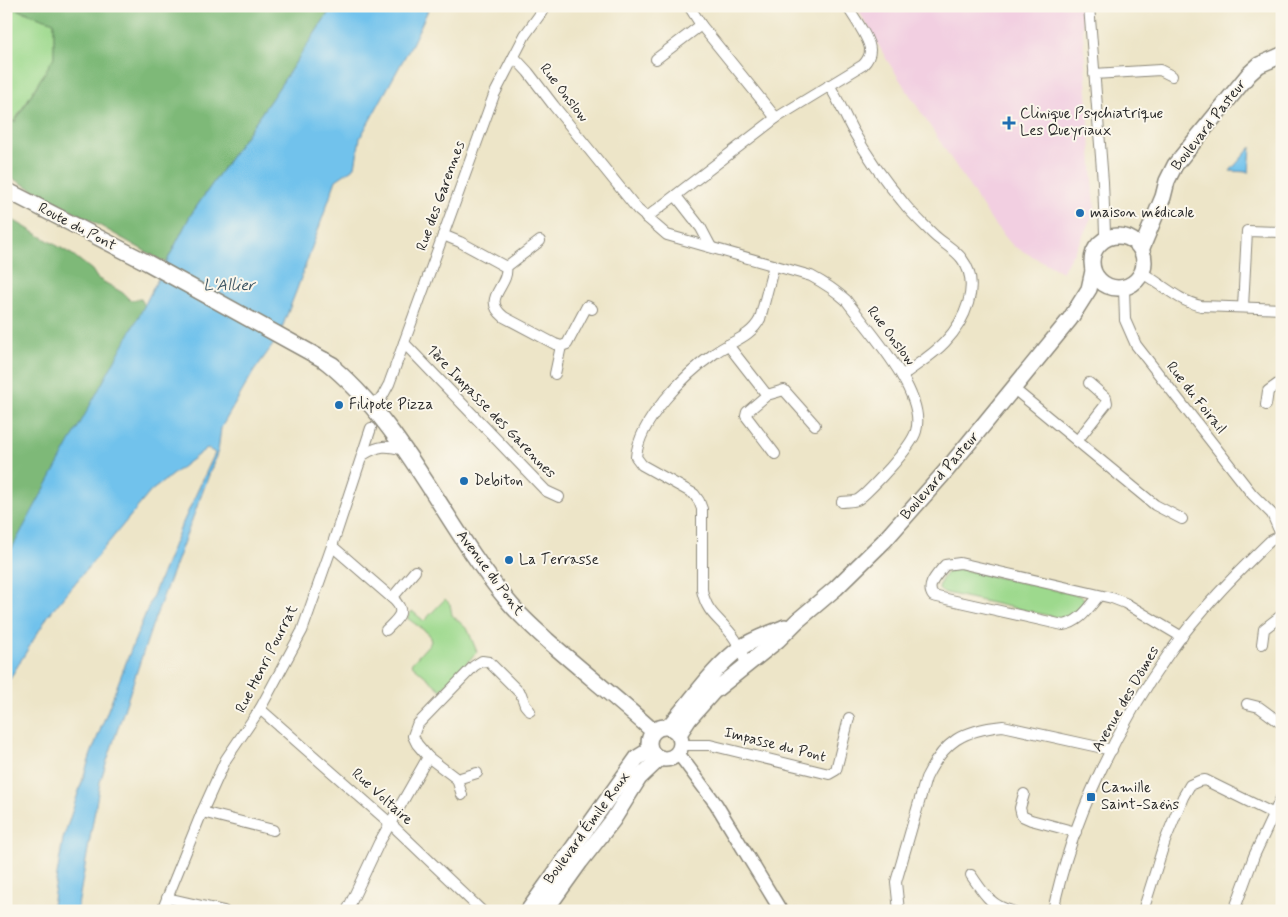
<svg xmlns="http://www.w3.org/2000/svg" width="1288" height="917" font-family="Mynerve,sans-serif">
<rect width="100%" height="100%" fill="#fbf7ec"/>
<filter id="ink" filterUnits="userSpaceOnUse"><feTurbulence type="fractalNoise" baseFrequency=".02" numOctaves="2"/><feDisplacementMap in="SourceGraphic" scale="10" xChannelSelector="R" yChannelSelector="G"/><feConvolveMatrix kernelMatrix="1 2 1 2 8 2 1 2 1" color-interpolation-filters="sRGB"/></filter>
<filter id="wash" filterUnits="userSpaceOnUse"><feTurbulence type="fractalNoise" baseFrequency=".0096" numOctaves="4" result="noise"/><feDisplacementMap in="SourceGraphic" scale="20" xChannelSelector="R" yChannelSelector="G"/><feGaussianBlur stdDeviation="1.12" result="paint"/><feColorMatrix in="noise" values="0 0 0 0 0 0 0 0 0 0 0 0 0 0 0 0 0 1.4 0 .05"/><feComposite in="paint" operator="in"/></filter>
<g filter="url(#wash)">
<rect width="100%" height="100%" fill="#ede5c8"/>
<path fill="#f2cfe1" d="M856,6h225l14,203 -14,31 -19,32 -49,-26 -22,-26 -104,-160z"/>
<g fill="#9dd98d" stroke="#64825c">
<path d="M6,6l48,16v35l-40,65 -8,-4z"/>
<path d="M953,569h7l122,27 2,3c0,10 -11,19 -20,20l-122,-27 -3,-3c0,-7 7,-18 14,-20z"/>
<path d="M445,599l5,5 2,11 16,15 9,22 -36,38 -30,-26 20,-22 -2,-8 -22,-16 5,-7 12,10z"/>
</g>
<g fill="#7eb978" stroke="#547252">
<path d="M8,6h325l-59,89 -84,121 -24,47 -76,-43 -84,-45v-57l9,4 39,-65v-35z"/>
<path d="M6,216l67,39 19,15 5,8 26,15 7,7 11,-1 6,11 -141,284z"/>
</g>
<g fill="#71c2ec" stroke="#4e768c">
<path d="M333,6h97l-17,36 -53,96 -5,29 -19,13 -39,109 -19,49 -24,33 -33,57 -3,23 -66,175 -52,156 -23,129h-26l12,-72 28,-85 41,-107 48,-118 35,-76 -8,-5 -56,43 -103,125 -42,69v-126l134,-245 50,-98 84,-121z"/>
<path d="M1251,147l-2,25 -19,-1z"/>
</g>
</g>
<g filter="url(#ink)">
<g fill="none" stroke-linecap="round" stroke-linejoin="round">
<g stroke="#8c887a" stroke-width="12">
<g id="minor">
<path d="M689,6l12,19 75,93"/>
<path d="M1089,6l14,176 2,51 2,5"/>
<path d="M514,57l14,15 26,34 84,104 29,25 144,41c13,7 24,14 35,24 22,30 81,93 70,131 -3,11 -18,28 -26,37 -6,6 -26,29 -33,32 -4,2 -10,1 -15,2"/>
<path d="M656,59l45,-34"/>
<path d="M1094,74l66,-4 12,6"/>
<path d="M829,85c9,14 15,29 23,44 14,25 31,50 50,72 9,12 21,23 31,33 9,9 22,15 29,25 20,26 2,63 -17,83 -12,13 -29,23 -42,33"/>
<path d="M676,196l25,32 10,19"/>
<path d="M646,218l130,-100 87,-53c4,-4 7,-9 7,-15 0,-11 -17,-34 -23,-44"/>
<path d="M443,235l17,7 46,25c4,19 -26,31 -2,50l51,27 6,2 6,-2 20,-38 5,3"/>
<path d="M506,267l34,-26"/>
<path d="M1142,273c20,11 36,28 59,33l81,3"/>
<path d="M1124,288l1,32 11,25 116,149 20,20 6,14"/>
<path d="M1243,307l4,-76 35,1"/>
<path d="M404,343l142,148 13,6"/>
<path d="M728,345l39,50 17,-5 31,35"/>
<path d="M555,374l6,-28"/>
<path d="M1014,389l141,116 27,14"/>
<path d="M767,395l-20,17 -1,4 29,38"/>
<path d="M376,401l5,-2 8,-15 105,-289 31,-60 21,-29"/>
<path d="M1266,405l2,-14 14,-10"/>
<path d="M1077,441l30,-38 -1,-5 -17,-15"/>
<path d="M363,455c16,-10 23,-10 41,-5"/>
<path d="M332,546l60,52 23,-27"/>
<path d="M1099,596c-10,11 -19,27 -36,29l-130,-29c-8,-11 5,-22 12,-31l15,-2 152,35 13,5 57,34"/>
<path d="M386,630c12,-12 22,-18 6,-32"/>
<path d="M1262,644l2,-15 18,-14"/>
<path d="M746,664c-3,-8 -6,-17 -11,-25 -13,-20 -28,-23 -33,-49v-81l-3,-8 -5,-7 -52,-29 -6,-8c3,-37 49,-83 79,-104 16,-12 35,-15 45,-34l14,-54"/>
<path d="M1247,704l12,3 23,17"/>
<path d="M260,709l131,115 91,87"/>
<path d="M681,745h29l119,29 7,-4 13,-52"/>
<path d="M428,757l29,22 5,16"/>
<path d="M457,779l20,-6"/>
<path d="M1024,794l-4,14 2,8 9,4 45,12"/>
<path d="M202,812l71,18"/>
<path d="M971,875c12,17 19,31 41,36"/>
<path d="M167,898l57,13"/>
<path d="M162,911l40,-99 24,-53 34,-50 42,-78 30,-85 39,-118"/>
<path d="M347,911l32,-68 49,-86 -11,-13 -4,-8 4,-11 57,-59 8,-5 7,1 32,32 4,11 5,6"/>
<path d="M899,911l-3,-29 30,-104c18,-37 37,-48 77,-52l109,24"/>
<path d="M1053,911c19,-92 63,-183 117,-259 29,-41 65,-77 100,-111l8,-4"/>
<path d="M1143,911l22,-70 18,-44 7,-12 9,-4 6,-1 67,33"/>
<path d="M1234,911l20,-55 28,-60"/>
</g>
</g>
<g stroke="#8c887a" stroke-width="15">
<path id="tertiary" d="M678,753l38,51 65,107"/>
</g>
<g stroke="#8c887a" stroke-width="18">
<g id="secondary">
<path d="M6,190l142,73 185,102"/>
<circle cx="1118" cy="262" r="26"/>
<path d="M1141,250l22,-53 4,-16 8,-16 74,-91 10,-9 23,-10"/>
<path d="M324,360c80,63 119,163 183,240 12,15 26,27 40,40 35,31 72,60 106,91"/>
<circle cx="665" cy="743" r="16"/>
<path d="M668,727c24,-26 42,-56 71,-78 13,-10 31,-15 46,-22"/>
<path d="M679,734l10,-15 24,-27 65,-52 19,-19 39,-33 48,-47 61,-69 125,-153 19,-30 4,-18"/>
<path d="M528,911l109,-153 13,-8"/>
<path d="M545,911l35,-49 33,-42 26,-42 21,-20"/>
</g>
</g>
<use href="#minor" stroke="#fff" stroke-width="10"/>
<use href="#tertiary" stroke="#fff" stroke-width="12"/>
<use href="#secondary" stroke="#fff" stroke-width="15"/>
</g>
</g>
<g fill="#1f6fb2" stroke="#fbf7ec" stroke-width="2">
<path d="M1006.5 115.5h5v5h5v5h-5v5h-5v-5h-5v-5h5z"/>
<circle cx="1080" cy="213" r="5"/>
<circle cx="339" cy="405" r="5"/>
<circle cx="464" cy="481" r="5"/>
<circle cx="509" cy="560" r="5"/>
<rect x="1086" y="792" width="10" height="10" rx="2.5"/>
</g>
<g text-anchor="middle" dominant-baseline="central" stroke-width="4" stroke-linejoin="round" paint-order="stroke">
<g font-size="15" fill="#2b2b2b" stroke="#fbf7ec">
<text transform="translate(564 93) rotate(52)">Rue Onslow</text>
<text transform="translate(1209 125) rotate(-52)">Boulevard Pasteur</text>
<text transform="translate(441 196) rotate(-70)">Rue des Garennes</text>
<text transform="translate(77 227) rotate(28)">Route du Pont</text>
<text transform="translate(891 336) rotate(53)">Rue Onslow</text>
<text transform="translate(1196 398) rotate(52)">Rue du Foirail</text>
<text transform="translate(491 412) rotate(46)">1ère Impasse des Garennes</text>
<text transform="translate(940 476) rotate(-49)">Boulevard Pasteur</text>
<text transform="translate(490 573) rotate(53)">Avenue du Pont</text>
<text transform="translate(267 659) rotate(-63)">Rue Henri Pourrat</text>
<text transform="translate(1126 699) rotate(-60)">Avenue des Dômes</text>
<text transform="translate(775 745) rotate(14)">Impasse du Pont</text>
<text transform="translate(382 797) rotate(42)">Rue Voltaire</text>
<text transform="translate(587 828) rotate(-54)">Boulevard Émile Roux</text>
</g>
<g font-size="15" fill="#2b2b2b" stroke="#fbf7ec" text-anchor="start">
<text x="1020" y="114">Clinique Psychiatrique<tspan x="1020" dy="17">Les Queyriaux</tspan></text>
<text x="1090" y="213">maison médicale</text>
<text x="349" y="405">Filipote Pizza</text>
<text x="474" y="481">Debiton</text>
<text x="519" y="560">La Terrasse</text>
<text x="1101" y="788">Camille<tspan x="1101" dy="17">Saint-Saëns</tspan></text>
</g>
<g font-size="16" font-style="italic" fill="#405865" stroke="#fbf7ec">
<text x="229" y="285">L'Allier</text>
</g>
</g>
<rect width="1288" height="917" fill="none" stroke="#fbf7ec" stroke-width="25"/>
</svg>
